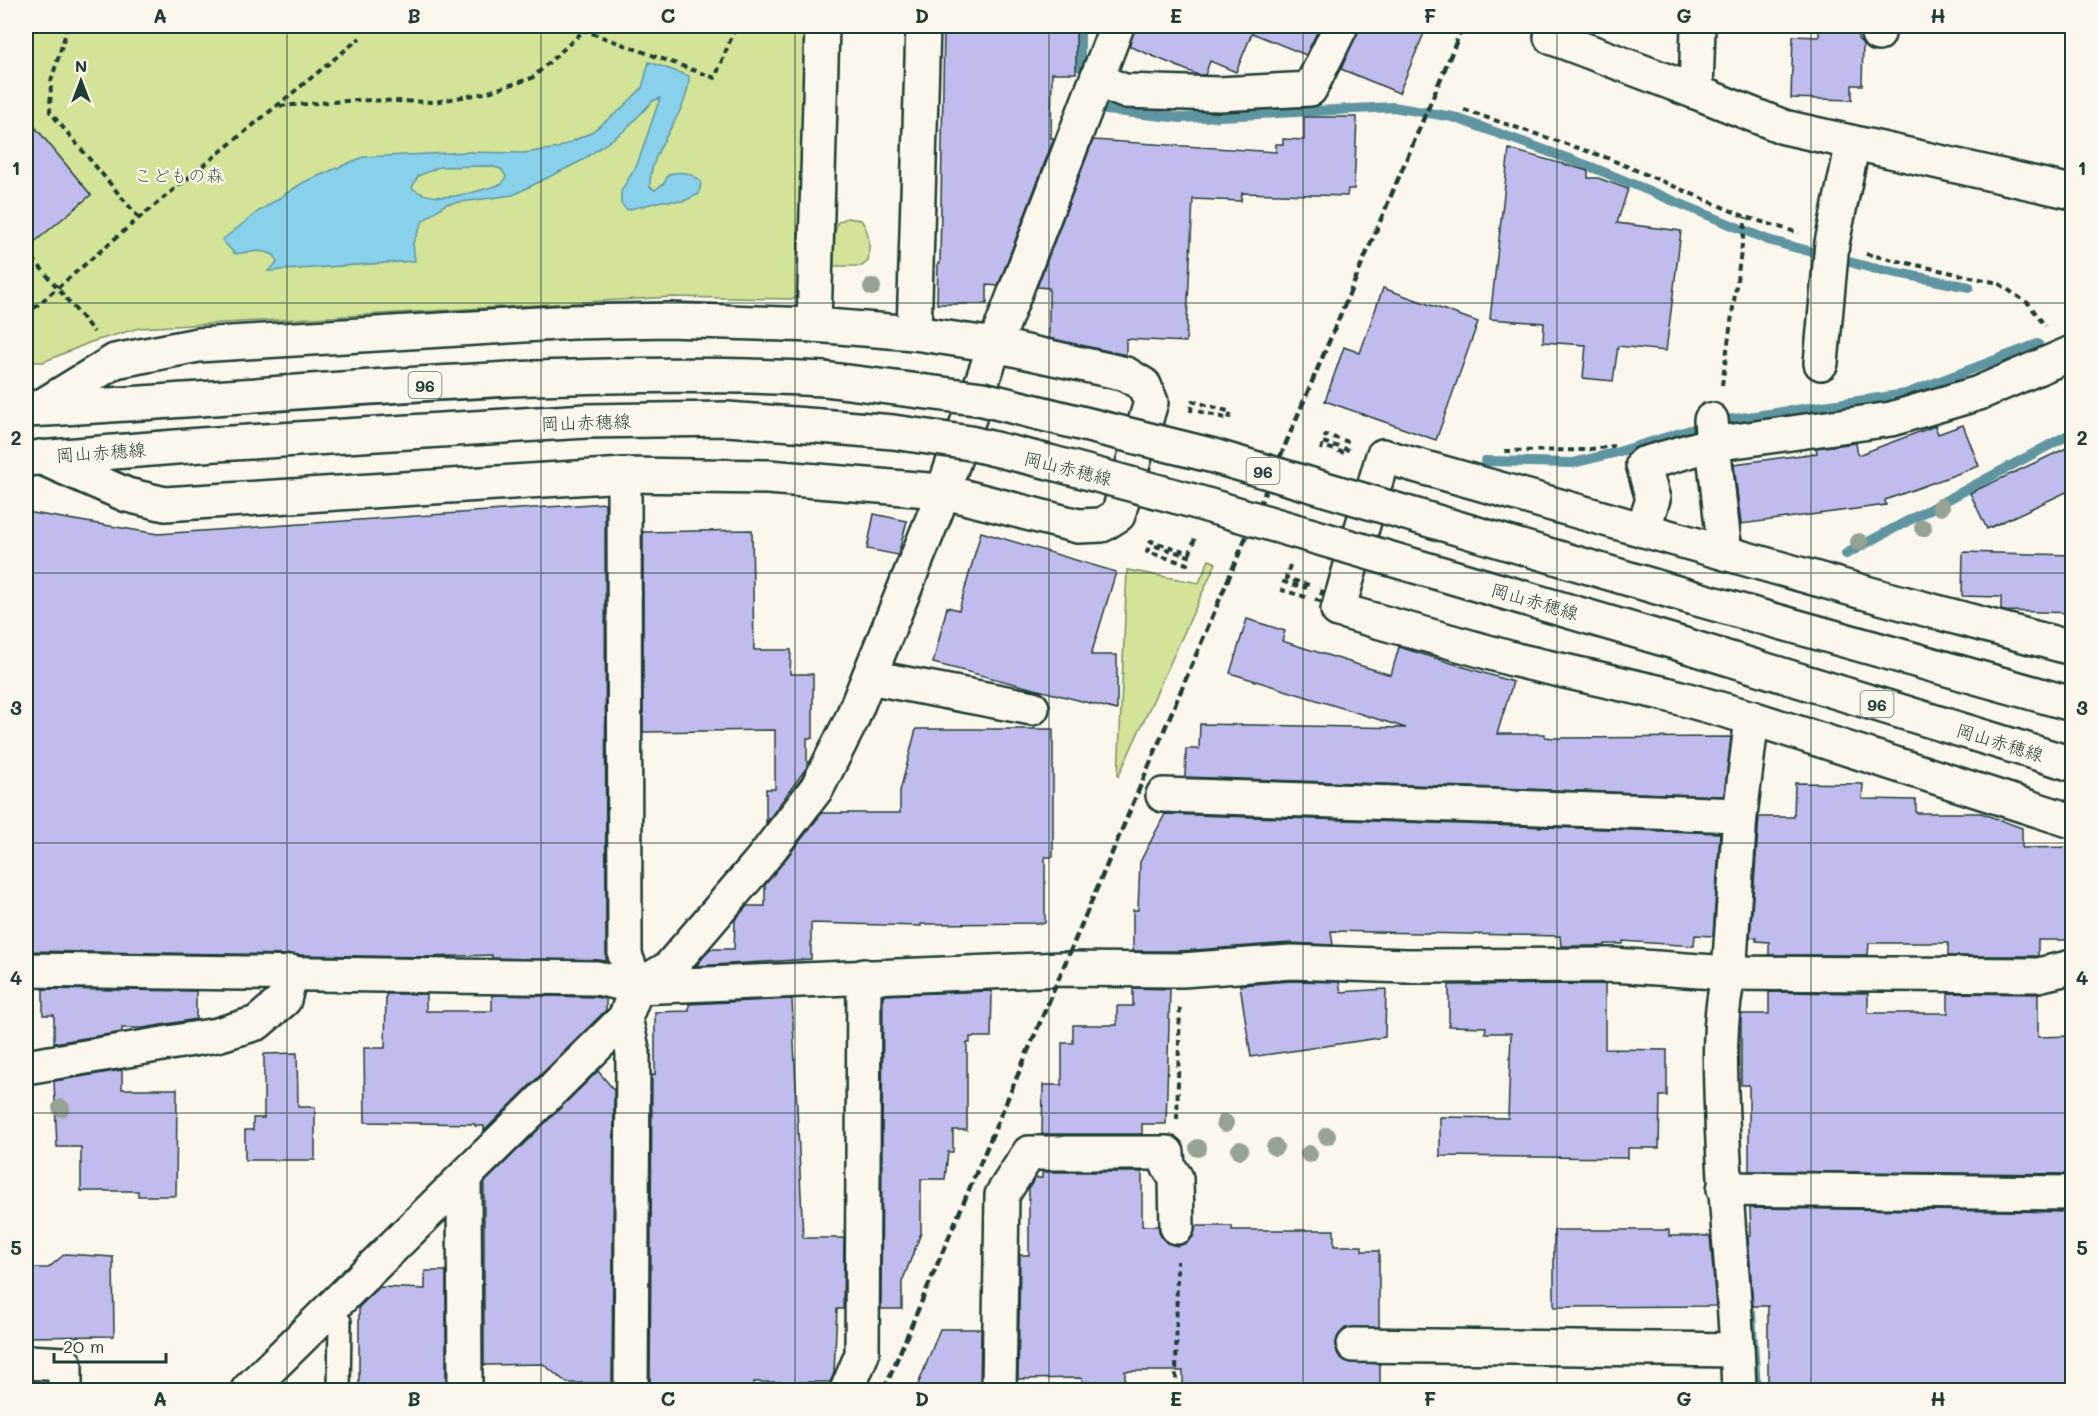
<svg xmlns="http://www.w3.org/2000/svg" width="2098" height="1416" font-family="Mali,'Klee One',sans-serif">
<rect width="100%" height="100%" fill="#fbf7ec"/>
<filter id="ink" filterUnits="userSpaceOnUse"><feTurbulence type="fractalNoise" baseFrequency=".0167" numOctaves="2"/><feDisplacementMap in="SourceGraphic" scale="12" xChannelSelector="R" yChannelSelector="G"/><feConvolveMatrix kernelMatrix="1 2 1 2 8 2 1 2 1" color-interpolation-filters="sRGB"/></filter>
<g filter="url(#ink)">
<g fill="#d3e498" stroke="#799066" stroke-width="1.5">
<path d="M26,26h786l-6,261 -12,12 -123,-2 -532,31 -48,14 -48,20h-17z"/>
<path d="M847,218l14,2c9,12 9,26 7,41l-6,5h-28l-7,-10 11,-34z"/>
<path d="M1209,560l7,3 -98,214 9,-207 72,13z"/>
</g>
<path fill="#89d0ea" stroke="#5f95a1" stroke-width="1.5" fill-rule="evenodd" d="M649,62l40,14c0,40 -40,70 -39,111l5,3 9,-7 5,-9c14,-3 22,-2 32,8l-2,12 -15,7h-22l-35,9 -6,-6v-13l16,-26 23,-67 -7,3 -29,30 -43,30 -68,34 -67,9 -23,17 -10,22 2,18 -147,10 9,-8 -2,-7c-13,-8 -26,-4 -40,-2l-13,-14 37,-29 45,-29 59,-25 106,-5 54,1 35,-5 32,-15 30,-23 22,-22zM489,166l12,3 5,7 -4,8c-26,8 -68,22 -90,4l6,-12 21,-9z"/>
<g fill="none" stroke-linecap="round" stroke-linejoin="round">
<g stroke="#5f95a1" stroke-width="10">
<path d="M1080,26v41"/>
<path d="M1106,110l75,8 212,-11 60,10 141,51 174,72 104,28 97,19"/>
<path d="M1485,461l88,2 45,-11 102,-31 186,-27 132,-50"/>
<path d="M1846,554l226,-121"/>
<path d="M1751,1313l5,77"/>
</g>
</g>
<g fill="#c1bcee" stroke="#1f3d34" stroke-width="1.5">
<path d="M1004,26h72v47h-24l-1,65h3l-56,148 -11,-1v19h-50l1,-41h2l4,-235 60,1z"/>
<path d="M1135,26h185l-14,29 -54,-22 -16,39 -26,-11 -5,14h-7l-69,-29z"/>
<path d="M1360,26h67l-28,67 -58,-24z"/>
<path d="M1819,26h39v13l5,5 -1,41h-10v15l-61,-2 2,-62 26,1z"/>
<path d="M26,116l65,79 -65,54z"/>
<path d="M1304,117h53l-3,72h-6l-1,7 -105,-3 -1,8 -48,-2 -7,143 -60,-3v16l-77,-17v-50l-12,-1 56,-147 183,12v-8h7v-5l21,1z"/>
<path d="M1509,149l79,22v7h10l30,11 -11,34 64,8 -15,120 -48,-5 -5,35 -30,-3 3,-33 -43,-3 1,-19 -54,-4z"/>
<path d="M1383,288l95,34 -42,118 -111,-39 19,-54 16,6z"/>
<path d="M1963,425l16,41 -94,34 1,5 -145,19 -7,-60 83,-11 -1,-5 40,-5 2,12 77,-29 3,8z"/>
<path d="M2073,445v44l-86,40 -17,-36z"/>
<path d="M605,503l1,458 -114,-3v-3l-66,2 -400,-6v-439l132,22z"/>
<path d="M874,514l33,7 -9,34 -31,-6z"/>
<path d="M752,530l2,120h37l-1,24h23v64h-6v29l-41,56v-34h9v-59l-132,2v-200z"/>
<path d="M981,532l135,40 -25,83h26v55l-184,-47 14,-56 12,3z"/>
<path d="M1963,552l110,3v58l-68,-2 -4,-1v-13l-39,-1z"/>
<path d="M1247,619l38,12 -3,10 109,34 8,-28 114,35 -16,52h48v3l9,1 177,-1 -7,59 -539,-19 1,-28h13l1,-25 206,4 -176,-55z"/>
<path d="M916,729h137v128h-8v66l-124,1v2l-110,-3v36l-115,7 14,-17h24l1,-29 12,-14h18v-21l57,-72h78v-22z"/>
<path d="M1795,783l68,1 -1,15 54,1v13h65l41,15v20l51,-1v93h-35v16h-90v-13h-79l-1,12h-99v-13l-13,-1v-3l-6,-1 9,-120h35z"/>
<path d="M1165,814l555,19 -7,103 -18,-1 -1,11 -71,-5v3h-18v2h-44l-1,-10 -229,-5 2,14 -43,-2 -109,8h-48v-41h5l2,-48z"/>
<path d="M1291,981l48,1 2,10 45,-3 -1,48 -134,20 -11,-72z"/>
<path d="M1605,984v65l62,1v46h-7l-1,52h-31v10l-188,-2v-39l68,1 3,-85h-26l1,-6 -37,-1v-41z"/>
<path d="M1133,988l37,1 -4,135h-24v10h-100l1,-49h19v-42h11v-18h44v-19h16z"/>
<path d="M43,989l153,2v28l-53,9h-21v4l-68,11v-28h-11z"/>
<path d="M992,991l-1,46h-21v6h-3v87h-14v22h-5l-3,27h-24v54l-19,49v27h-21l2,-314z"/>
<path d="M1769,992l99,1v20h80v-20l90,1v43l35,-1v138l-324,-3v-86h-8v-71h28z"/>
<path d="M386,994h40v17h66v-16l103,2 11,2v11l-122,121v-5h-9v-2l-110,-2 -1,-74h21z"/>
<path d="M792,999l11,239h41l-1,71h-6l-3,64 -4,9h-76v8h-104l2,-315h3v-63l34,-1v-7z"/>
<path d="M297,1053l1,54h17v53h-70v-30h8v-12h11v-64z"/>
<path d="M122,1070v19h55l-1,107h-38v-5h-57v-44h-24l-3,-66z"/>
<path d="M598,1071l16,19 -2,293h-45l-24,-19 -59,1v-182z"/>
<path d="M1042,1172h100v54h16l3,11 6,6 10,3 9,-3 7,-6 3,-11h36v4h102v16h28v5h17v76l-34,1 -7,8 -3,9 3,10 7,6 35,3v26h-197v-19h-58v11h-43v-4l-64,1 2,-124h9v-67l6,-10h7z"/>
<path d="M1750,1208l323,4v178h-305v-84h-15l-5,-70h3z"/>
<path d="M1554,1230h115v6h41l6,70 -162,1z"/>
<path d="M65,1254l48,3 1,79 -88,1v-69h22z"/>
<path d="M425,1271h21v119h-87v-83l21,-20 45,2z"/>
<path d="M940,1329h41l-1,61h-64z"/>
</g>
<g fill="none" stroke-linecap="round" stroke-linejoin="round">
<g stroke="#1f3d34" stroke-width="26">
<path id="service" d="M329,1311l11,11 -1,68"/>
</g>
<g stroke="#1f3d34" stroke-width="38">
<g id="minor">
<path d="M1698,26l-2,66 88,35 288,65"/>
<path d="M1878,34l1,-8"/>
<path d="M1551,37l145,55"/>
<path d="M1097,80l27,11 95,3 91,-5 31,-63"/>
<path d="M814,325l8,-299"/>
<path d="M914,333l9,-307"/>
<path d="M1821,363l11,-120 21,-100"/>
<path d="M37,409l78,-48 83,-16 374,-23 96,-2 146,5 100,8 81,12 131,29 18,11 7,17 -33,113 -16,10 -24,1 -137,-35 -173,-14 -144,-2 -459,29 -38,-9 -87,-38"/>
<path d="M624,475l1,480 12,32"/>
<path d="M1643,530l10,-31 -10,-35 70,-20 -2,-24"/>
<path d="M1725,553l-12,-109 178,-25 88,-26 93,-40"/>
<path d="M2072,648l-188,-50 -501,-142 -45,154 178,50 150,34 86,24 320,103"/>
<path d="M869,677l163,31"/>
<path d="M1163,795l577,20"/>
<path d="M26,970l571,8 40,9 425,-18 120,1 109,-8 116,4 206,-1 116,8 309,2 34,-8"/>
<path d="M625,1018l8,35 -2,337"/>
<path d="M26,1067l191,-32 40,-12 27,-23 7,-28"/>
<path d="M464,1178l1,212"/>
<path d="M1724,1189l348,4"/>
<path d="M1354,1345l383,5"/>
<path d="M26,1362l39,2v26"/>
<path d="M248,1390l377,-372 12,-31 32,-19 91,-106 57,-74 34,-67 85,-210 59,-166 122,-319"/>
<path d="M847,1390l15,-36 2,-378"/>
<path d="M999,1390l3,-195 27,-42h138l1,13 8,12 1,49"/>
<path d="M1739,1390c-3,-91 -14,-181 -17,-272 -2,-47 -4,-99 7,-145l11,-158 12,-97"/>
</g>
</g>
<g stroke="#1f3d34" stroke-width="38">
<g id="primary">
<path d="M26,410c265,-14 532,-46 798,-31"/>
<path d="M26,459l175,-14 385,-24 141,-2 93,7"/>
<path d="M1694,598l378,106"/>
<path d="M1681,644l391,120"/>
</g>
</g>
<g stroke="#1f3d34" stroke-width="4" stroke-dasharray="6 4.5" stroke-linecap="butt">
<path d="M68,26l-17,55 -1,31 89,106"/>
<path d="M572,26l143,52 21,-52"/>
<path d="M280,106l78,-6 76,2 51,-9 47,-15 57,-52"/>
<path d="M1464,110l141,47 141,60 53,16"/>
<path d="M26,250l68,82"/>
<path d="M1866,254l132,29 31,21 16,22"/>
<path d="M26,315l113,-97 221,-180"/>
<path d="M1722,385l24,-168"/>
<path d="M1191,412l1,-11 39,11 -2,7 -31,-8"/>
<path d="M1321,450l1,-4 26,8"/>
<path d="M1349,450l-26,-8 3,-7 26,8"/>
<path d="M1505,451l79,-1 30,-4"/>
<path d="M1155,546l34,10 -2,8 -40,-12 4,-11 39,12 5,-15"/>
<path d="M1290,565l-4,13 23,7"/>
<path d="M1306,597l-24,-7 2,-8 23,6"/>
<path d="M1177,1119l3,-115"/>
<path d="M1176,1390l1,-129"/>
</g>
<use href="#service" stroke="#fbf7ec" stroke-width="21"/>
<use href="#minor" stroke="#fbf7ec" stroke-width="33"/>
<use href="#primary" stroke="#fbf7ec" stroke-width="33"/>
<path stroke="#1f3d34" stroke-width="4.5" stroke-dasharray="9 4.5" stroke-linecap="butt" d="M884,1390l579,-1364"/>
<g stroke="#1f3d34" stroke-width="38" stroke-linecap="butt">
<g id="primary-bridge">
<path d="M824,379l159,20 227,56 484,143"/>
<path d="M820,426l73,6 77,11 79,19 144,39 488,143"/>
</g>
</g>
<path stroke="#1f3d34" stroke-width="4" stroke-dasharray="6 4.5" stroke-linecap="butt" d="M1315,599l4,2 4,-12 -4,-1"/>
<use href="#primary-bridge" stroke="#fbf7ec" stroke-width="33"/>
</g>
<g fill="#96a392">
<circle cx="872" cy="287" r="9"/>
<circle cx="1941" cy="507" r="9"/>
<circle cx="1923" cy="528" r="9"/>
<circle cx="1859" cy="542" r="9"/>
<circle cx="61" cy="1108" r="9"/>
<circle cx="1225" cy="1123" r="9"/>
<circle cx="1327" cy="1136" r="9"/>
<circle cx="1275" cy="1147" r="9"/>
<circle cx="1198" cy="1148" r="9"/>
<circle cx="1240" cy="1150" r="9"/>
<circle cx="1309" cy="1154" r="9"/>
</g>
</g>
<path fill="none" stroke="#1f3d34" stroke-width="1.5" stroke-opacity="0.55" d="M287,26v1364M541,26v1364M795,26v1364M1049,26v1364M1303,26v1364M1557,26v1364M1811,26v1364M26,303h2046M26,573h2046M26,843h2046M26,1113h2046"/>
<g text-anchor="middle" dominant-baseline="central" stroke-width="4.5" stroke-linejoin="round" paint-order="stroke">
<g fill="#fbf7ec" stroke="#61756b" stroke-width="1.5">
<rect x="408.5" y="372" width="33" height="26" rx="4.5"/>
<rect x="1246.5" y="458" width="33" height="26" rx="4.5"/>
<rect x="1860.5" y="691" width="33" height="26" rx="4.5"/>
</g>
<g font-size="16" font-weight="bold" fill="#1f3d34">
<text x="425" y="385">96</text>
<text x="1263" y="471">96</text>
<text x="1877" y="704">96</text>
</g>
<g font-size="18" fill="#435e48" stroke="#fbf7ec">
<text x="179" y="175">こどもの森</text>
</g>
<g font-size="18" fill="#1f3d34" stroke="#fbf7ec">
<text transform="translate(586 422) rotate(-2)">岡山赤穂線</text>
<text transform="translate(101 452) rotate(-4)">岡山赤穂線</text>
<text transform="translate(1068 468) rotate(14)">岡山赤穂線</text>
<text transform="translate(1535 601) rotate(16)">岡山赤穂線</text>
<text transform="translate(2000 742) rotate(17)">岡山赤穂線</text>
</g>
</g>
<rect width="2098" height="1416" fill="none" stroke="#fbf7ec" stroke-width="66"/>
<g transform="translate(81 81)" stroke="#fbf7ec" stroke-width="4.5" paint-order="stroke">
<path d="M0-4.5L10 22L0 15L-10 22Z" fill="#1f3d34"/>
<text y="-9" font-size="16" font-weight="bold" text-anchor="middle" fill="#1f3d34">N</text>
</g>
<path d="M54 1353v9h112v-9" fill="none" stroke="#1f3d34" stroke-width="3"/>
<text x="63" y="1353" font-size="18" fill="#1f3d34" stroke="#fbf7ec" stroke-width="4.5" paint-order="stroke">20 m</text>
<rect x="33" y="33" width="2032" height="1350" fill="none" stroke="#1f3d34" stroke-width="2"/>
<g font-size="20" text-anchor="middle" font-weight="bold" fill="#1f3d34">
<text x="160" y="23">A</text>
<text x="414" y="23">B</text>
<text x="668" y="23">C</text>
<text x="922" y="23">D</text>
<text x="1176" y="23">E</text>
<text x="1430" y="23">F</text>
<text x="1684" y="23">G</text>
<text x="1938" y="23">H</text>
<text x="16" y="175">1</text>
<text x="2082" y="175">1</text>
<text x="16" y="445">2</text>
<text x="2082" y="445">2</text>
<text x="16" y="715">3</text>
<text x="2082" y="715">3</text>
<text x="16" y="985">4</text>
<text x="2082" y="985">4</text>
<text x="16" y="1255">5</text>
<text x="2082" y="1255">5</text>
<text x="160" y="1406">A</text>
<text x="414" y="1406">B</text>
<text x="668" y="1406">C</text>
<text x="922" y="1406">D</text>
<text x="1176" y="1406">E</text>
<text x="1430" y="1406">F</text>
<text x="1684" y="1406">G</text>
<text x="1938" y="1406">H</text>
</g>
</svg>
